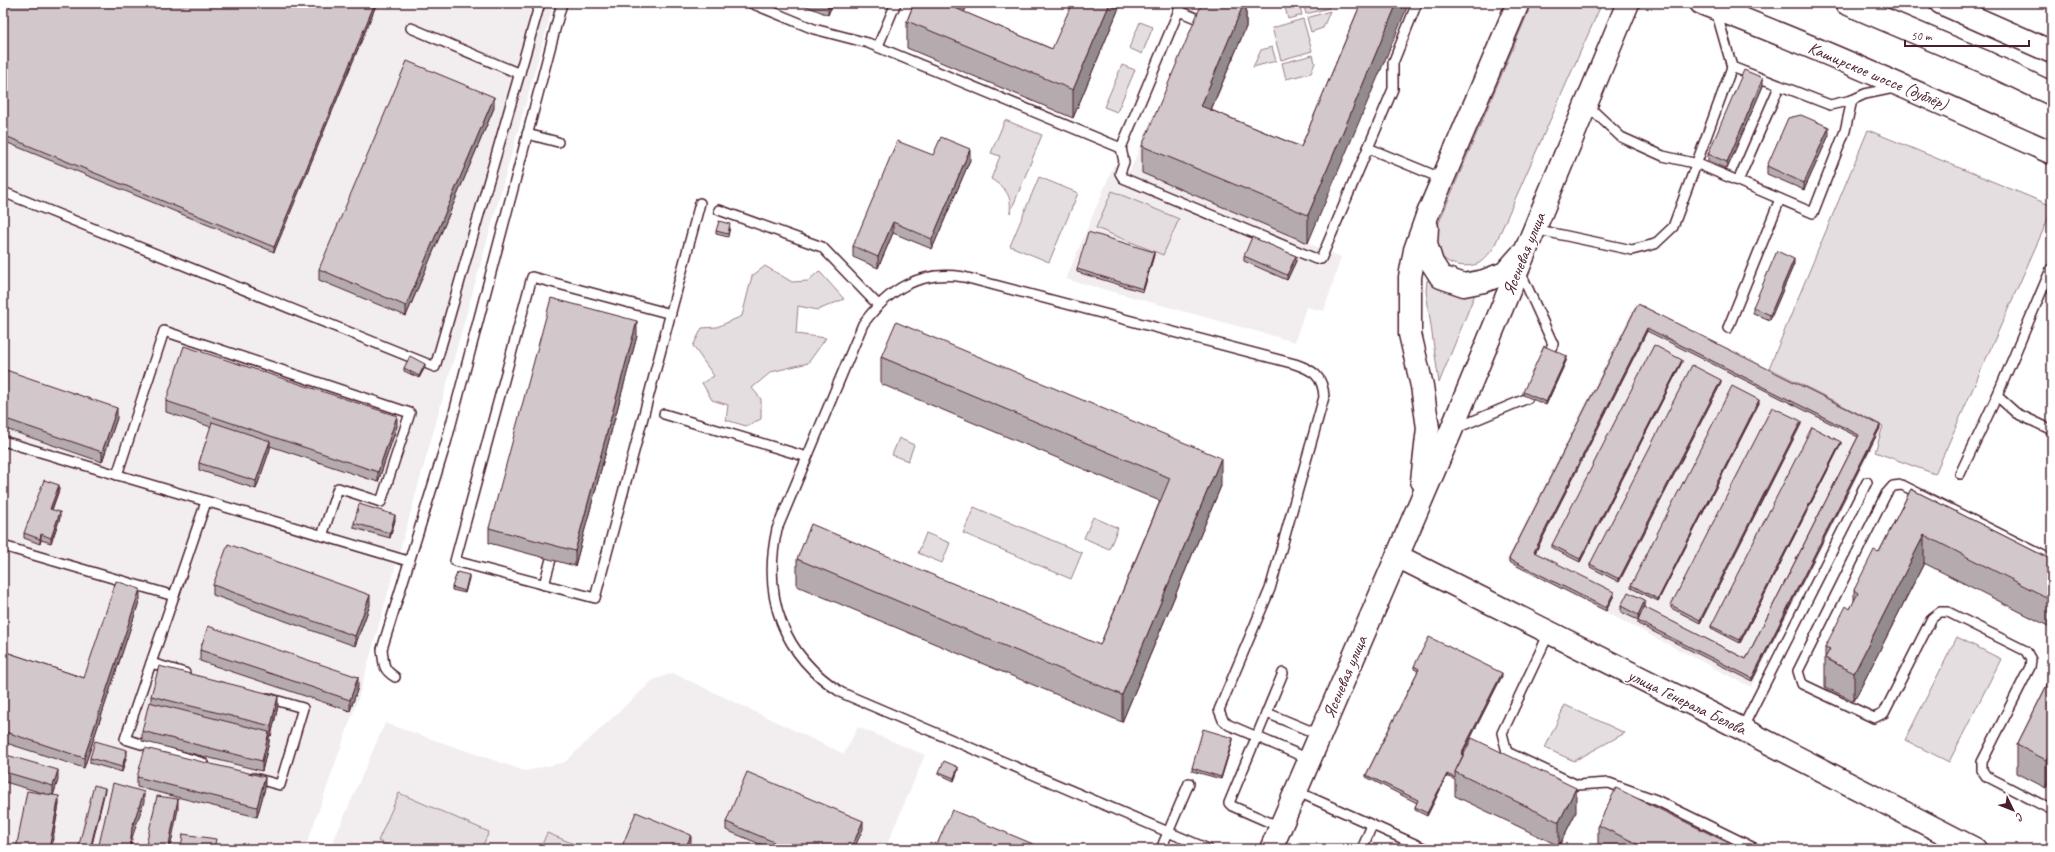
<svg xmlns="http://www.w3.org/2000/svg" width="2055" height="852" font-family="Caveat,sans-serif">
<rect width="100%" height="100%" fill="#fff"/>
<filter id="ink" filterUnits="userSpaceOnUse"><feTurbulence type="fractalNoise" baseFrequency=".025" numOctaves="2"/><feDisplacementMap in="SourceGraphic" scale="8" xChannelSelector="R" yChannelSelector="G"/><feConvolveMatrix kernelMatrix="1 2 1 2 8 2 1 2 1" color-interpolation-filters="sRGB"/></filter>
<g filter="url(#ink)">
<g fill="#f2eeef">
<path d="M3,3h551l-195,693 -54,153h-302z"/>
<path d="M1154,113l11,4 -13,33 166,70 -10,23 33,14 -17,54 -18,-4 -11,35 -229,-63 48,-114 16,6z"/>
<path d="M1636,303l246,126 -131,258 -245,-126z"/>
<path d="M673,673l171,81 14,-27 67,28 -40,94h-538l-14,-7 52,-119 140,48 40,-9 88,-82z"/>
</g>
<g fill="#e5dee0" stroke="#987e86">
<path d="M1284,3h15l3,12 -14,4z"/>
<path d="M1303,3h24l2,5 -23,6z"/>
<path d="M1532,3h70l-109,246c-4,4 -10,13 -16,15 -15,5 -37,0 -40,-18 -2,-6 0,-14 0,-19z"/>
<path d="M1330,11l-7,17 -12,4 -4,-14z"/>
<path d="M1303,19l9,32 -31,9 -9,-32z"/>
<path d="M1140,22l13,5 -11,27 -13,-6z"/>
<path d="M1272,47l4,14 -23,6 8,-17z"/>
<path d="M1313,55l2,8 -4,10 -25,6 -4,-16z"/>
<path d="M1122,65l13,5 -18,42 -13,-5z"/>
<path d="M1005,120l37,15 -32,78c2,-19 -5,-25 -19,-34l9,-23 -9,-3z"/>
<path d="M1868,130l184,76v4l-117,264 -60,-22 8,-26 -114,-58z"/>
<path d="M1039,177l39,16 -29,69 -39,-16z"/>
<path d="M1112,191l67,28 -16,36 -67,-27z"/>
<path d="M765,266l27,16 16,-1 11,-10 25,28 -26,11 -20,-4 -2,28 30,4 -18,25 -37,9 -19,16 9,11v20l-15,7 -20,-6 2,-15 -16,-5 -10,-17 12,-7 -21,-30 9,-18 15,-1 25,-11 10,-40z"/>
<path d="M1427,280c16,10 29,14 48,14l-36,89 -13,-92z"/>
<path d="M899,438l15,7 -6,16 -16,-6z"/>
<path d="M974,507l108,46 -11,26 -108,-46z"/>
<path d="M1093,517l25,11 -9,21 -25,-11z"/>
<path d="M926,533l24,10 -8,20 -24,-10z"/>
<path d="M1957,637l44,22 -52,103 -44,-22z"/>
<path d="M1565,705l60,28 -51,28 -29,-13z"/>
<path d="M399,793l90,39 -8,17h-84l-19,-8z"/>
<path d="M547,833l37,15v1h-44z"/>
</g>
<g fill="none" stroke-linecap="round" stroke-linejoin="round">
<g stroke="#4a1f2b" stroke-width="12">
<g id="lane">
<path d="M751,3l63,26 54,14 253,105 61,-145"/>
<path d="M1179,11l26,11"/>
<path d="M1716,11l16,56"/>
<path d="M411,28l109,46"/>
<path d="M878,46l18,-43"/>
<path d="M1586,104l35,33 42,19 35,8 115,49 32,-82 7,-31 13,-6 29,-6"/>
<path d="M527,134l31,8"/>
<path d="M1121,148l3,14 -4,11 3,5 193,81h5l72,-170v-26l24,-60"/>
<path d="M1368,148l75,31"/>
<path d="M1738,181l41,-94"/>
<path d="M3,192l432,175 105,-364"/>
<path d="M719,210l103,37 56,58"/>
<path d="M1534,229l98,21 23,-6 18,-17 59,-160 98,38 22,-5"/>
<path d="M2051,269l-54,127 19,17 36,17"/>
<path d="M1520,271l33,73 -7,15"/>
<path d="M671,314l-139,-37 -77,284 140,37 105,-395"/>
<path d="M1728,328l52,-129"/>
<path d="M664,414l143,43"/>
<path d="M1454,429l74,-31 5,-13"/>
<path d="M3,441l405,120"/>
<path d="M1960,474l37,-78"/>
<path d="M117,475l47,-144 246,82 -29,89 -43,-14 -16,48"/>
<path d="M3,546l171,50"/>
<path d="M2052,560l-150,-75 -9,1 -7,8 -88,177 4,13 72,34 10,-5 48,-95 8,-6h8l78,39 5,9 -1,7 -48,95v8l4,6 66,34"/>
<path d="M544,585l7,-26"/>
<path d="M1549,633l-47,100 5,19 70,33 32,-2 47,17 100,49"/>
<path d="M151,663l34,10"/>
<path d="M395,677c-13,-8 -11,-14 -13,-28l64,-206 116,-440"/>
<path d="M1267,713l53,22"/>
<path d="M1742,729l125,-247"/>
<path d="M203,763l-78,-24 81,-237"/>
<path d="M254,778l26,7 23,-77 -35,-10"/>
<path d="M1296,791l130,58"/>
<path d="M1280,827l-48,-21 -3,-3 54,-130"/>
<path d="M1161,849l28,-66"/>
<path d="M1208,849l-366,-156c-60,-38 -80,-96 -65,-164l86,-205c26,-35 56,-54 101,-47l331,87c18,6 28,12 29,33l-54,192 -51,121 4,10 6,5 80,34"/>
<path d="M1362,849l10,-24"/>
</g>
</g>
<g stroke="#4a1f2b" stroke-width="25">
<g id="secondary">
<path d="M1701,3c119,45 235,98 351,150"/>
<path d="M1427,227l-1,17 6,19 9,14 23,8 20,-4 21,-8 15,-17"/>
<path d="M1422,481l6,-53 -6,-42 -12,-52v-57l5,-27 12,-34 91,-213"/>
<path d="M1397,556l345,173 233,120"/>
<path d="M1271,849l180,-418 177,-428"/>
</g>
</g>
<g stroke="#4a1f2b" stroke-width="25">
<g id="primary">
<path d="M1846,3l139,59 67,32"/>
<path d="M1941,3l111,49"/>
</g>
</g>
<use href="#lane" stroke="#fff" stroke-width="9"/>
<use href="#secondary" stroke="#fff" stroke-width="22"/>
<use href="#primary" stroke="#fff" stroke-width="22"/>
</g>
<g fill="#b5abaf" stroke="#4a1f2b">
<path d="M3,3h374l-103,249 -271,-111z"/>
<path d="M799,3h34l-5,12z"/>
<path d="M914,3h54l-4,9 88,37 69,-46 -48,115 -166,-70v-27z"/>
<path d="M1246,3v24l-35,83 90,37 60,-144 -53,240 -166,-70v-27z"/>
<path d="M1763,86l-36,83 -19,-8v-7z"/>
<path d="M494,108l-88,208 -87,-36v-11z"/>
<path d="M1829,135l-25,55 -37,-16v-8z"/>
<path d="M933,155l37,5 -38,89 -39,-16 -15,35 -25,-11v-11z"/>
<path d="M730,227l-2,10 -12,-3v-3z"/>
<path d="M1154,255l-11,37 -66,-20v-3z"/>
<path d="M1244,256l52,5 -9,19 -43,-19z"/>
<path d="M1794,264l-24,56 -17,-7v-6z"/>
<path d="M1638,304l242,124 -128,253 -114,-57v-4l-17,-8v-6h24l-1,2 102,51 112,-222 -211,-106 -112,222 79,42 -8,16 -97,-49v-3z"/>
<path d="M637,336l-62,230 -86,-23v-15z"/>
<path d="M881,357l340,129 -99,236 -325,-136v-27l303,86 60,-144 -279,-117z"/>
<path d="M1567,359l-21,46 -23,-10v-3z"/>
<path d="M1682,362l-102,200 -28,-14v-3z"/>
<path d="M425,367l-6,11 -15,-7v-3z"/>
<path d="M3,369l114,49 -15,44 -99,-34z"/>
<path d="M1721,383l-102,199 -29,-15v-3z"/>
<path d="M166,401l231,25 -19,56 -108,-36v3l-14,40 -57,-19v-7l12,-36 -45,-15z"/>
<path d="M1759,403l-101,198 -27,-13v-3z"/>
<path d="M1801,424l-101,199 -29,-15v-3z"/>
<path d="M1841,444l-101,199 -29,-15v-2z"/>
<path d="M1911,489l141,71v68l-128,-65 -70,138 -29,-14v-40l25,-38 4,-7v-12l25,-38z"/>
<path d="M59,490l-7,20 8,8 -9,25 -10,-3 -1,4 -16,-6v-5z"/>
<path d="M395,520l-5,18 -36,-10v-5z"/>
<path d="M469,578l-4,15 -13,-3v-3z"/>
<path d="M213,585l157,20 -15,41 -142,-51z"/>
<path d="M140,599l-56,169 -81,-26v-91l81,27z"/>
<path d="M200,650l158,37 -8,24 -150,-50z"/>
<path d="M1414,666l88,10 -40,79 114,57 -17,34 -104,-50v-16l-8,-4 -20,40 -12,-6v-3l2,-4 -51,-26v-2l52,-104 -4,-2z"/>
<path d="M2052,675l-6,113 -29,-15v-28z"/>
<path d="M151,696l127,10 -7,30h-2v6l-7,29 -120,-30v-10l9,-29z"/>
<path d="M1233,740l-12,39 -29,-8v-3z"/>
<path d="M3,754l55,26 -5,15 6,9 -8,45h-35l30,-55 -41,-12 -2,7z"/>
<path d="M127,755l-5,17 -32,-9v-5z"/>
<path d="M958,770l-4,11 -15,-7v-2z"/>
<path d="M137,777l128,11 -8,29 -120,-30z"/>
<path d="M726,822l137,7 -91,20 -46,-19z"/>
<path d="M1598,825l143,24h-143z"/>
</g>
<g fill="#938b8e" stroke="#4a1f2b">
<path d="M375,3h2l-103,249v-5z"/>
<path d="M828,3h5l-5,12z"/>
<path d="M956,3h12l-13,32v-27z"/>
<path d="M1110,3h11l-48,115v-28z"/>
<path d="M1244,3h2v24l-45,106v-27z"/>
<path d="M1397,3h12l-101,240v-28z"/>
<path d="M1763,78v8l-36,83v-7z"/>
<path d="M494,97v11l-88,208v-10z"/>
<path d="M1829,127v8l-25,55v-7z"/>
<path d="M970,149v11l-38,89v-10z"/>
<path d="M893,222v11l-15,35v-11z"/>
<path d="M1154,252v3l-11,37v-3z"/>
<path d="M1296,256v5l-9,19v-5z"/>
<path d="M1794,259v5l-24,56v-5z"/>
<path d="M637,321v15l-62,230v-15z"/>
<path d="M1647,328v3l-113,224v-3z"/>
<path d="M1567,356v3l-21,46v-3z"/>
<path d="M1682,360v2l-102,200v-3z"/>
<path d="M425,364v3l-6,11v-2z"/>
<path d="M1721,380v3l-102,199v-3z"/>
<path d="M1759,400v3l-101,198v-2z"/>
<path d="M117,408v10l-15,44v-10z"/>
<path d="M397,416v10l-19,56v-10z"/>
<path d="M1801,421v3l-101,199v-3z"/>
<path d="M1880,425v3l-128,253v-3z"/>
<path d="M270,441v8l-14,40v-8z"/>
<path d="M1841,442v2l-101,199v-3z"/>
<path d="M1221,458v28l-99,236v-27z"/>
<path d="M59,485v5l-9,24v-5z"/>
<path d="M60,512v6l-9,25v-5z"/>
<path d="M395,515v5l-5,18v-5z"/>
<path d="M41,534v6l-1,4v-5z"/>
<path d="M1924,535v28l-70,138v-28z"/>
<path d="M469,575v3l-4,15v-2z"/>
<path d="M140,589v10l-56,169v-10z"/>
<path d="M1614,592v3l-8,16v-3z"/>
<path d="M370,595v10l-15,41v-10z"/>
<path d="M1645,600v6l-7,14v-5z"/>
<path d="M1502,673v3l-41,81v-3z"/>
<path d="M358,677v10l-8,24v-11z"/>
<path d="M278,696v10l-7,30v-10z"/>
<path d="M269,732v10l-7,29v-10z"/>
<path d="M1233,738v2l-12,39v-2z"/>
<path d="M2052,747v29l-6,12v-28z"/>
<path d="M127,750v5l-5,17v-5z"/>
<path d="M958,767v3l-4,11v-3z"/>
<path d="M58,770v10l-5,16v-10z"/>
<path d="M5,772v10l-2,7v-10z"/>
<path d="M1447,774v2l-20,40v-3z"/>
<path d="M265,777v11l-8,29v-10z"/>
<path d="M105,788v3l-14,58h-1z"/>
<path d="M1576,788v24l-17,34v-24z"/>
<path d="M144,792v10l-12,36 -1,11h-1l2,-22z"/>
<path d="M59,796v8l-8,45h-2z"/>
<path d="M178,799v10l-8,40h-2z"/>
<path d="M863,821v8l-9,20h-3z"/>
<path d="M691,835v7l-3,7h-3z"/>
</g>
<g fill="#d2c7cb" stroke="#4a1f2b">
<path d="M3,3h372l-101,244 -271,-112z"/>
<path d="M914,3h42l-1,5 97,41 20,-46h38l-37,87 -166,-69z"/>
<path d="M1202,3h42l-43,103 100,41 60,-144h36l-89,212 -166,-69z"/>
<path d="M407,61l87,36 -88,209 -87,-37z"/>
<path d="M1744,70l19,8 -36,84 -19,-8z"/>
<path d="M1801,115l28,12 -25,56 -37,-17 21,-48z"/>
<path d="M941,137l29,12 -38,90 -39,-17 -15,35 -25,-11 44,-105 36,14z"/>
<path d="M719,221l11,3 -2,10 -12,-3z"/>
<path d="M1088,232l66,20 -11,37 -66,-20z"/>
<path d="M1252,237l44,19 -9,19 -43,-19z"/>
<path d="M1777,251l17,8 -24,56 -17,-8z"/>
<path d="M551,298l86,23 -62,230 -86,-23z"/>
<path d="M1638,304l242,121 -128,253 -114,-57 6,-14 102,52 113,-224 -212,-107 -113,224 80,40 -8,16 -97,-49z"/>
<path d="M896,322l325,136 -99,237 -325,-136 14,-35 289,121 70,-167 -289,-121z"/>
<path d="M1654,345l28,15 -102,199 -28,-14z"/>
<path d="M184,346l213,70 -19,56 -212,-71z"/>
<path d="M1544,346l23,10 -21,46 -23,-10z"/>
<path d="M410,356l15,8 -6,12 -15,-8z"/>
<path d="M1692,365l29,15 -102,199 -29,-15z"/>
<path d="M3,369l114,39 -15,44 -99,-34z"/>
<path d="M1732,386l27,14 -101,199 -27,-14z"/>
<path d="M1772,407l29,14 -101,199 -29,-15z"/>
<path d="M212,422l58,19 -14,40 -57,-18z"/>
<path d="M1812,427l29,15 -101,198 -29,-14z"/>
<path d="M44,480l15,5 -9,24 10,3 -9,26 -10,-4 -1,5 -16,-6z"/>
<path d="M1911,489l141,71v40l-128,-65 -70,138 -29,-15 5,-9 -5,-2 21,-41 4,3 8,-16 -4,-3 20,-40 5,2z"/>
<path d="M359,504l36,11 -5,18 -36,-10z"/>
<path d="M228,544l142,51 -15,41 -142,-51z"/>
<path d="M457,572l12,3 -4,16 -13,-4z"/>
<path d="M116,581l24,8 -56,169 -81,-27v-80l81,27z"/>
<path d="M1628,592l17,8 -7,15 -17,-9z"/>
<path d="M208,626l150,51 -8,23 -150,-50z"/>
<path d="M1429,637l73,36 -41,81 2,1 -8,17v6l-8,-4 -20,39 -12,-6 3,-7 -52,-25 53,-106 -5,-3z"/>
<path d="M159,666l119,30 -7,30 -120,-30z"/>
<path d="M2052,675v72l-6,13 -29,-15z"/>
<path d="M149,702l120,30 -7,29 -120,-30z"/>
<path d="M1203,729l30,9 -12,39 -29,-9z"/>
<path d="M1472,738l104,50 -17,34 -104,-50z"/>
<path d="M95,741l32,9 -5,17 -32,-9z"/>
<path d="M145,748l120,29 -8,30 -120,-30z"/>
<path d="M3,754l55,16 -5,16 -48,-14 -2,7z"/>
<path d="M944,761l14,6 -4,11 -15,-6z"/>
<path d="M747,772l116,49 -12,28h-79l2,-7 -48,-20z"/>
<path d="M113,783l31,9 -12,35 -2,22h-32z"/>
<path d="M94,785l11,3 -15,61h-12z"/>
<path d="M1616,788l125,61h-93l-50,-24z"/>
<path d="M27,791l32,5 -10,53h-33z"/>
<path d="M157,796l21,3 -10,50h-23z"/>
<path d="M952,810l93,39h-110z"/>
<path d="M636,812l55,23 -6,14h-64z"/>
<path d="M183,834l33,5 -2,10h-33z"/>
<path d="M229,846l19,3h-20z"/>
</g>
</g>
<g text-anchor="middle" dominant-baseline="central" stroke-width="3" stroke-linejoin="round" paint-order="stroke">
<g font-size="17" fill="#4a1f2b" stroke="#fff">
<text transform="translate(1878 76) rotate(23)">Каширское шоссе (дублёр)</text>
<text transform="translate(1524 254) rotate(-68)">Ясеневая улица</text>
<text transform="translate(1345 677) rotate(-67)">Ясеневая улица</text>
<text transform="translate(1687 702) rotate(26)">улица Генерала Белова</text>
</g>
</g>
<rect width="2055" height="852" fill="none" stroke="#fff" stroke-width="16"/>
<rect x="8" y="8" width="2039" height="836" fill="none" stroke="#4a1f2b" stroke-width="1.5" filter="url(#ink)"/>
<g transform="translate(2013 810) rotate(133)" stroke="#ffffff" stroke-width="3" paint-order="stroke">
<path d="M0-3L7 15L0 10L-7 15Z" fill="#4a1f2b"/>
<text y="-6" font-size="11" font-weight="bold" text-anchor="middle" fill="#4a1f2b">С</text>
</g>
<path d="M1905 40v6h124v-6" fill="none" stroke="#4a1f2b" stroke-width="2"/>
<text x="1911" y="40" font-size="12" fill="#4a1f2b" stroke="#ffffff" stroke-width="3" paint-order="stroke">50 m</text>
</svg>
